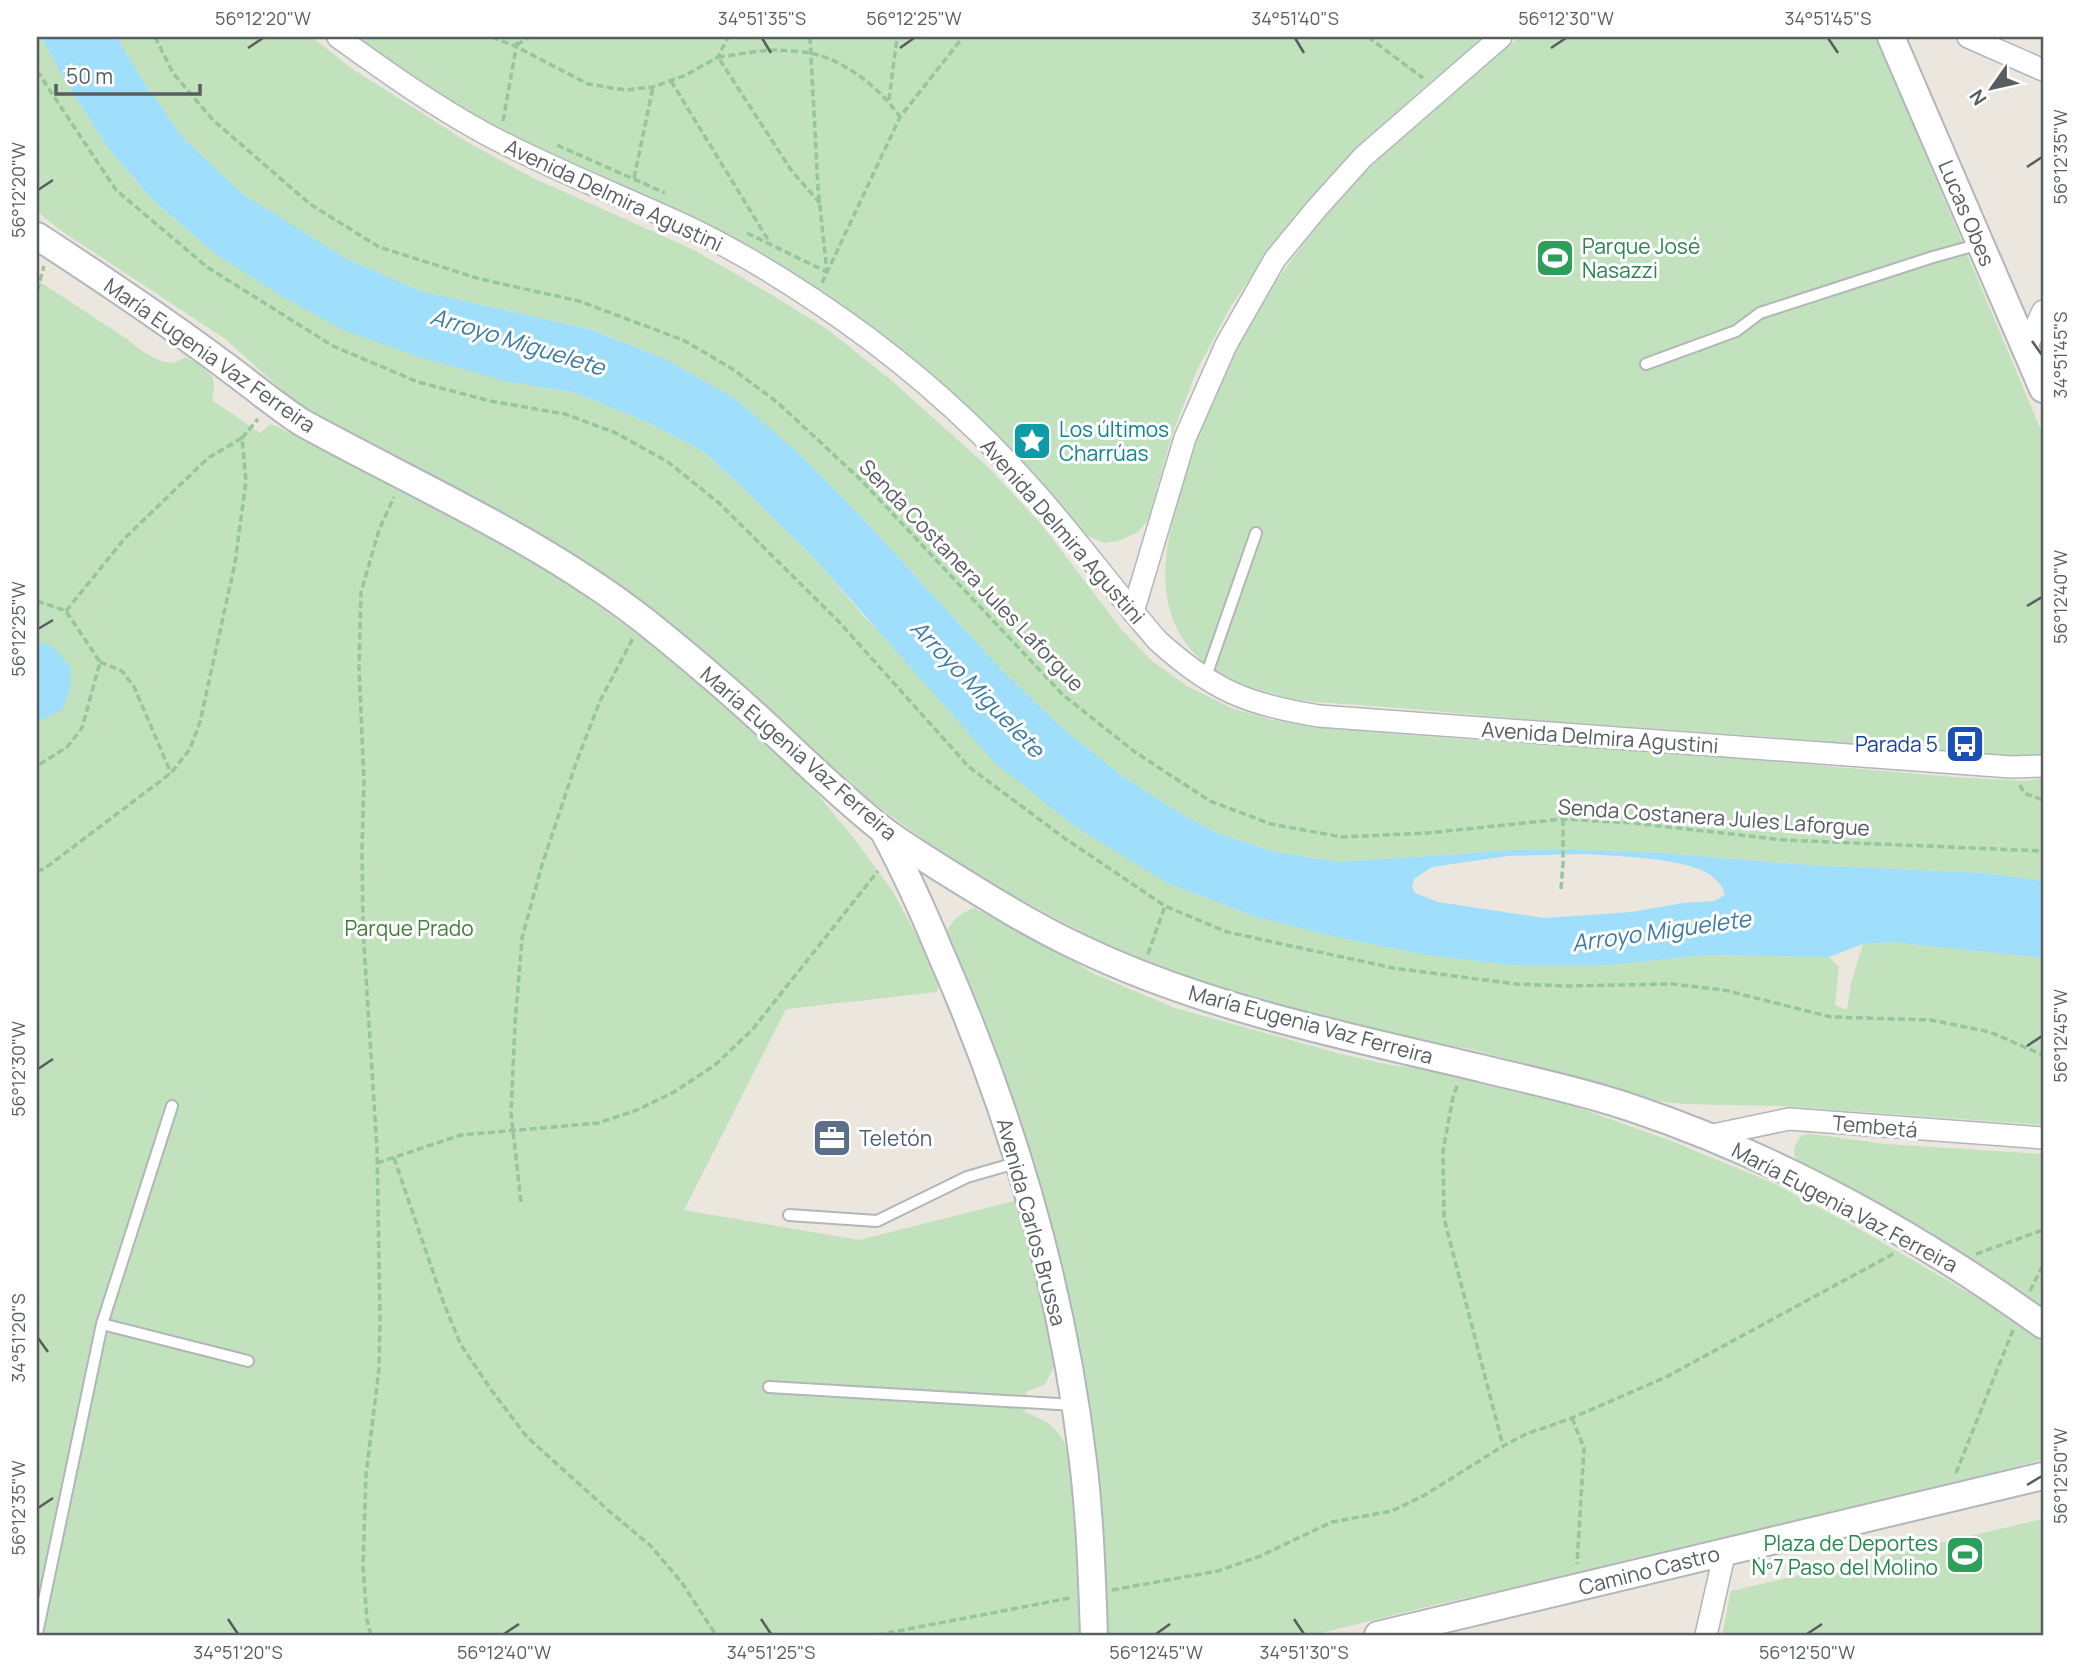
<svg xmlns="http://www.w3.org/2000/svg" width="2080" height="1672" font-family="Manrope,sans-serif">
<rect width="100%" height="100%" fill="#ebe7df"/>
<g fill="#c1e2bc">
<path d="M37,37h4l21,38 45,72 45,52 62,54 295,129 64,10 76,31 55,29 45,42 65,64 53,62 300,263 89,34 89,22 81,16 85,10h99l96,-10 123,2 10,10 -4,38 12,5 4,-27 12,-39 27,-2 153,16v167l-262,-19 -99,-2 -32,-4 -46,-10 -125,-39 -121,-23 -77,-22 -85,-24 -78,-31 -125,-66 -42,-25 -80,-59 -150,-133 -191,-138 -105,-58 -72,-35 -53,-31 -75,-67 -168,-111 -20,-17z"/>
<path d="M117,37h195l39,31 118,75 64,35 159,71 75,43 60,37 64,51 97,87 53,57 81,106 29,30 36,26 47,23 39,11 39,7 173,14 107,5 362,31 73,4 16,-3v103l-57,-8 -178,-8 -146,-12 -145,-3 -177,12 -65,-10 -58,-19 -44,-24 -52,-34 -60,-48 -61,-59 -133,-145 -67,-69 -135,-95 -71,-29 -174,-39 -75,-33 -47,-28 -55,-36 -60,-56 -40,-57z"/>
<path d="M350,37h1135l-58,48 -58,53 -99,111 -39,57 -34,64 -25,65 -24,85 -10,12 -17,8 -16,3 -20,-8 -106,-111 -334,-226 -59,-28 -40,-13 -51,-26z"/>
<path d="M1520,37h356l167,398v321l-22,4c-53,-4 -106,-10 -159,-15 -117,-11 -234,-18 -351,-27 -50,-5 -100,-9 -151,-13 -26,-2 -54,-2 -79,-9 -27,-7 -60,-17 -80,-36 -62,-58 -29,-141 -7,-210 53,-172 185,-308 326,-413z"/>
<path d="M37,280l90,59c10,9 34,27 48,23 1,0 9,-4 10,-5l12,6 16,14 1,11 -2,12 48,33 10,-9 8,3 134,68 97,53 60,37 111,80 93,82 45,48 38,46 37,51 44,80 3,6 -3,14 -151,17 -102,201 175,30 159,-40 22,81 15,84 -10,19 -19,8 -1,20c30,11 40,23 47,54l11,169h-1046z"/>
<path d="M974,908l78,39 40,26 83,35 166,46 49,11 62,7 74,17 148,53 99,41 79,42 150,87 41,30v117l-48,14 -348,85 -213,47 -121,30h-209l-20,-227 -141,-469c7,-16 14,-25 31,-31z"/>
<path d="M1812,1134l74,10 157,10v158l-246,-151c-6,-12 -2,-16 5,-26z"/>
<path d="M2043,1519v116h-321l9,-44z"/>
</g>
<g fill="#a0dffb" fill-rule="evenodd">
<path d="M41,37h76l26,44 40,57 60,56 102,64 75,33 173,39 72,29 72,41 63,54 67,69 133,145 61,59 60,48 52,34 44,24 58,19 65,10 177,-12h67l78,3 146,12 178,8 57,8v77l-153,-16 -27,2 -34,13 -123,-2 -96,10h-100l-84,-10 -81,-16 -89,-22 -89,-34 -94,-58 -79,-63 -180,-204 -65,-64 -45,-42 -55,-29 -76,-31 -64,-10 -90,-25 -76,-27 -63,-35 -66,-42 -62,-54 -45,-52 -45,-72zM1585,854c29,2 101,4 124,20 8,6 13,11 16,21l-11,6 -31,2 -51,9 -88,6 -106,-16 -23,-9 -3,-6 2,-8 18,-12 76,-11z"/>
<path d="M37,641l17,7 16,18 1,21 -9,23 -21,10h-4z"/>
</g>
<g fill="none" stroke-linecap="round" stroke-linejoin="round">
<g stroke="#b2b6ba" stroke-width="14">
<g id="service">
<path d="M1646,364l90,-33 24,-18 173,-56 47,-13"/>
<path d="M1205,679l51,-146"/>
<path d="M789,1215l88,6 90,-44 52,-15"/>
<path d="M102,1324l146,37"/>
<path d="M769,1387l306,18"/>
<path d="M37,1633l65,-309 70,-218"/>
</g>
</g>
<g stroke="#b2b6ba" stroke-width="24">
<g id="minor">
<path d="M338,37c47,34 95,68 146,96 65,35 135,62 202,93 44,21 88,47 128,74 80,53 156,118 219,190 44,49 82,102 125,151 54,49 90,64 161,75l692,51 32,-1"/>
<path d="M1968,37l75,33"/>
<path d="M2026,348l17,-37"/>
<path d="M1133,612l52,-174 41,-93 49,-86 42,-51 46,-51 138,-120"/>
<path d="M1708,1136l81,-17 254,19"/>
<path d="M1706,1635l19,-84"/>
</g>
</g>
<g stroke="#b2b6ba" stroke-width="30">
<g id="tertiary">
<path d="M1891,37l152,352"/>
<path d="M37,236c63,41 126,83 186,128 26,19 51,40 78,58 116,64 239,117 345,200 36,29 72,59 106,90 42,38 82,79 126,114 21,17 44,30 67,45 42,26 85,53 129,74 129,63 272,91 410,124 49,12 98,22 145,38 147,49 289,128 414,218"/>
<path d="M884,832c21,39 39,79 56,120 71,161 122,333 143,509 7,57 9,116 11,174"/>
<path d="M1378,1635l665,-159"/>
</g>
</g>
<g stroke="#97c59e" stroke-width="3.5" stroke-dasharray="7 3.5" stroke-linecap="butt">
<path d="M155,37l18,36 40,47 97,84 69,43 101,32 99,22 104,39 48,28 46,34 84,78 202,215 72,57 75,49 61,23 71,13 85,-4 136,-14 70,4 151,17 259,11"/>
<path d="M492,37l23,9 73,38 37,6 28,-3 33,-12 32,-18 10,-20"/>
<path d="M810,37l8,151 9,84"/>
<path d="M1368,37l55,41"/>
<path d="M517,45l12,-8"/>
<path d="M37,71l79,119 91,77 126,79 85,36 72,19 75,13 51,19 52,29 51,41 121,120 129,144 94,70 102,69 62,26 166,36 123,16 52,2 104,-2 52,6 107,27 100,3 59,12 53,23"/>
<path d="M671,81l99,162"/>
<path d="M889,100l8,-63"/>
<path d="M503,121l15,-84"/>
<path d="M557,145l108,48"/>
<path d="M634,178l19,-91"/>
<path d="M820,203l-29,-33 -73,-113c19,-2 40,-7 59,-7 10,1 23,1 33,3 35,7 70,35 90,64"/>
<path d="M747,233l80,39"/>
<path d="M822,283l78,-166 63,-80"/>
<path d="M37,291l7,-25"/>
<path d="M37,601l29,10 34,51 -18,66 -15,19 -30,19"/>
<path d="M66,611l59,-73 83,-80 34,-20"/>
<path d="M100,662l22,9 12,16 37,86"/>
<path d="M2020,785l4,8 19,7"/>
<path d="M37,871l7,-2 127,-96 19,-24 10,-27 35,-159 11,-82 -4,-43 16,-19"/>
<path d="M1561,889l2,-26v-44"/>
<path d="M1148,954l17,-48"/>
<path d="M1457,1086l-4,11 -10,54 1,67 59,228"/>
<path d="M394,1158l50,146 17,41 31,46 35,46 82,74 42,35 31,37 34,52"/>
<path d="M377,1163l84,-28 137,-12 39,-13 37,-18 41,-27 37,-35 126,-159"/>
<path d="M521,1202l-10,-89 4,-88 7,-87 20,-73 34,-102 24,-62 33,-63"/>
<path d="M1976,1254l67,-24"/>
<path d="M2030,1291l13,-26"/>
<path d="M1572,1418l12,30 -7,116"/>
<path d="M1956,1473l57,-143"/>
<path d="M1112,1590l106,-19 40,-14 74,-35 60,-11 33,-16 78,-49 23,-12 46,-16 94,-41 227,-123"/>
<path d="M371,1635l-4,-15 -4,-54 3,-91 13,-106 1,-51 -3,-169 -14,-219 -1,-81 2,-68 -5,-113 2,-76 18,-62 15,-33"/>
<path d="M877,1635l193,-37"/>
</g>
<use href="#service" stroke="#fff" stroke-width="10"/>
<use href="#minor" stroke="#fff" stroke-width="21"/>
<use href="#tertiary" stroke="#fff" stroke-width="26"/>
</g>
<path fill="none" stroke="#585d60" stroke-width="2.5" d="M762,38l9,15M1295,38l9,15M1828,38l10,15M248,48l15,-10M900,48l14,-10M1551,48l15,-10M2027,167l15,-10M38,190l15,-10M2032,341l10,14M2027,606l15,-9M38,629l15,-9M2027,1046l15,-10M38,1069l15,-10M38,1338l10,14M2027,1485l15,-9M38,1508l15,-10M228,1619l10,15M761,1619l10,15M1294,1619l10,15M504,1634l15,-10M1156,1634l14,-10M1807,1634l15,-10"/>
<defs>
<g id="stadium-square" transform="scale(2.0125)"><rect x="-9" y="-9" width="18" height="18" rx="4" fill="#2e9e5b" stroke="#fff"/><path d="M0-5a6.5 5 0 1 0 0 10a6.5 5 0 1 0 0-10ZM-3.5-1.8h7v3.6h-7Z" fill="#fff"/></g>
<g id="sight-square" transform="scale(2.0125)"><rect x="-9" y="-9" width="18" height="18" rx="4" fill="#0f9aa8" stroke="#fff"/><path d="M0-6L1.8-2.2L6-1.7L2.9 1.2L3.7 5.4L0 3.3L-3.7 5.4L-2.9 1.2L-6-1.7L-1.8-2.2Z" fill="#fff"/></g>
<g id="bus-square" transform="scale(2.0125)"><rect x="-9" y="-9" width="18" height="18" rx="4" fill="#1a4fb4" stroke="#fff"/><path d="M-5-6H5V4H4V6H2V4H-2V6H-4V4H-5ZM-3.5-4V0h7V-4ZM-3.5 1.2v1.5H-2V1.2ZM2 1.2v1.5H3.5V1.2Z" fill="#fff"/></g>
<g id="office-square" transform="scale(2.0125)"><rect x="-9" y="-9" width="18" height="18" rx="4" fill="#5c6f8a" stroke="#fff"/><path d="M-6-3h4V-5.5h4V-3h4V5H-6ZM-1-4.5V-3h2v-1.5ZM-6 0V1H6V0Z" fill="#fff"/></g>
</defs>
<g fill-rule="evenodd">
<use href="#stadium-square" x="1555" y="258"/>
<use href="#sight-square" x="1032" y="441"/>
<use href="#bus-square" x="1965" y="744"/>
<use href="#office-square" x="832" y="1138"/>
<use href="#stadium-square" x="1965" y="1555"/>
</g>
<g text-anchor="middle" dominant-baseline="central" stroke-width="6" stroke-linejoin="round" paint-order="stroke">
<g font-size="21" fill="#585d60" stroke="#fff">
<text transform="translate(614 195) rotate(25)">Avenida Delmira Agustini</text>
<text transform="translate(1967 213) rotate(67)">Lucas Obes</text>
<text transform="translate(210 355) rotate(35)">María Eugenia Vaz Ferreira</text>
<text transform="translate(1063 531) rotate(49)">Avenida Delmira Agustini</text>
<text transform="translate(972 575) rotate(46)">Senda Costanera Jules Laforgue</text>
<text transform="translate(1600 737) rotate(4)">Avenida Delmira Agustini</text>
<text transform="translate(799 753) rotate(41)">María Eugenia Vaz Ferreira</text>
<text transform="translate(1714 817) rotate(4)">Senda Costanera Jules Laforgue</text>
<text transform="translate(1311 1024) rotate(15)">María Eugenia Vaz Ferreira</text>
<text transform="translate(1875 1126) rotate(5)">Tembetá</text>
<text transform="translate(1845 1207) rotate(28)">María Eugenia Vaz Ferreira</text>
<text transform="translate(1032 1222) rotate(75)">Avenida Carlos Brussa</text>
<text transform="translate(1649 1570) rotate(-14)">Camino Castro</text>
</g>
<g font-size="21" fill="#27864d" stroke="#fff" text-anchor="start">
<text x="1582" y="246">Parque José<tspan x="1582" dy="24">Nasazzi</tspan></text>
<text x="1938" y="1543" text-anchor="end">Plaza de Deportes<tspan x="1938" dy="24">Nº7 Paso del Molino</tspan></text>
</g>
<g font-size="21" fill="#0d838f" stroke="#fff" text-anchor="start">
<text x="1059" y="429">Los últimos<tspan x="1059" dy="24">Charrúas</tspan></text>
</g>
<g font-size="21" fill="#164399" stroke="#fff" text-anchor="end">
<text x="1938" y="744">Parada 5</text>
</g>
<g font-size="21" fill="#3d8037" stroke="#fff">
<text x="409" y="928">Parque Prado</text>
</g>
<g font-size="21" fill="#4e5e75" stroke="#fff" text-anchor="start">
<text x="859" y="1138">Teletón</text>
</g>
<g font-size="23" font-style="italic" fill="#3c7ba2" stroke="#fff">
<text transform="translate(518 341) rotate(17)">Arroyo Miguelete</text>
<text transform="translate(978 688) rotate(46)">Arroyo Miguelete</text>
<text transform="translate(1661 930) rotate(-8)">Arroyo Miguelete</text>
</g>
</g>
<rect width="2080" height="1672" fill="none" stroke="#ffffff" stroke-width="77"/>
<g transform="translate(1992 88) rotate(236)" stroke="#ffffff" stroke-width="5" paint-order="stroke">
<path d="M0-5L12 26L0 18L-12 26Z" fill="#585d60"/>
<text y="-10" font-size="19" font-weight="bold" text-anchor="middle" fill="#585d60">N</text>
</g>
<path d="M56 84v10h144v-10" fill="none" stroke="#585d60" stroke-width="3.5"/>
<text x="66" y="84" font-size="21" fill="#585d60" stroke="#ffffff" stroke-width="5" paint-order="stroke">50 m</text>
<rect x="38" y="38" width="2004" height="1596" fill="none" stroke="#585d60" stroke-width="2.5"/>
<g font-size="18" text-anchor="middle" fill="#585d60">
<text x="263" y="25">56°12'20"W</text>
<text x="762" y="25">34°51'35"S</text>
<text x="914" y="25">56°12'25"W</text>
<text x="1295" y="25">34°51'40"S</text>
<text x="1566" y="25">56°12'30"W</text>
<text x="1828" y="25">34°51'45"S</text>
<text transform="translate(2061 157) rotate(-90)" y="6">56°12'35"W</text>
<text transform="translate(19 190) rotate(-90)" y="6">56°12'20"W</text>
<text transform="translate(2061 355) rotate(-90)" y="6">34°51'45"S</text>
<text transform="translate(2061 597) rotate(-90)" y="6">56°12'40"W</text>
<text transform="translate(19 629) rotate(-90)" y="6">56°12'25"W</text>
<text transform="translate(2061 1036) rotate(-90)" y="6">56°12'45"W</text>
<text transform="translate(19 1069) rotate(-90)" y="6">56°12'30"W</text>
<text transform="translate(19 1338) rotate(-90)" y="6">34°51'20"S</text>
<text transform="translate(2061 1476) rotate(-90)" y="6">56°12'50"W</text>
<text transform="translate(19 1508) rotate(-90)" y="6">56°12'35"W</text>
<text x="238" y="1659">34°51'20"S</text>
<text x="504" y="1659">56°12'40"W</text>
<text x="771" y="1659">34°51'25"S</text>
<text x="1156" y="1659">56°12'45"W</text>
<text x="1304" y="1659">34°51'30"S</text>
<text x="1807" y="1659">56°12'50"W</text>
</g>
</svg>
